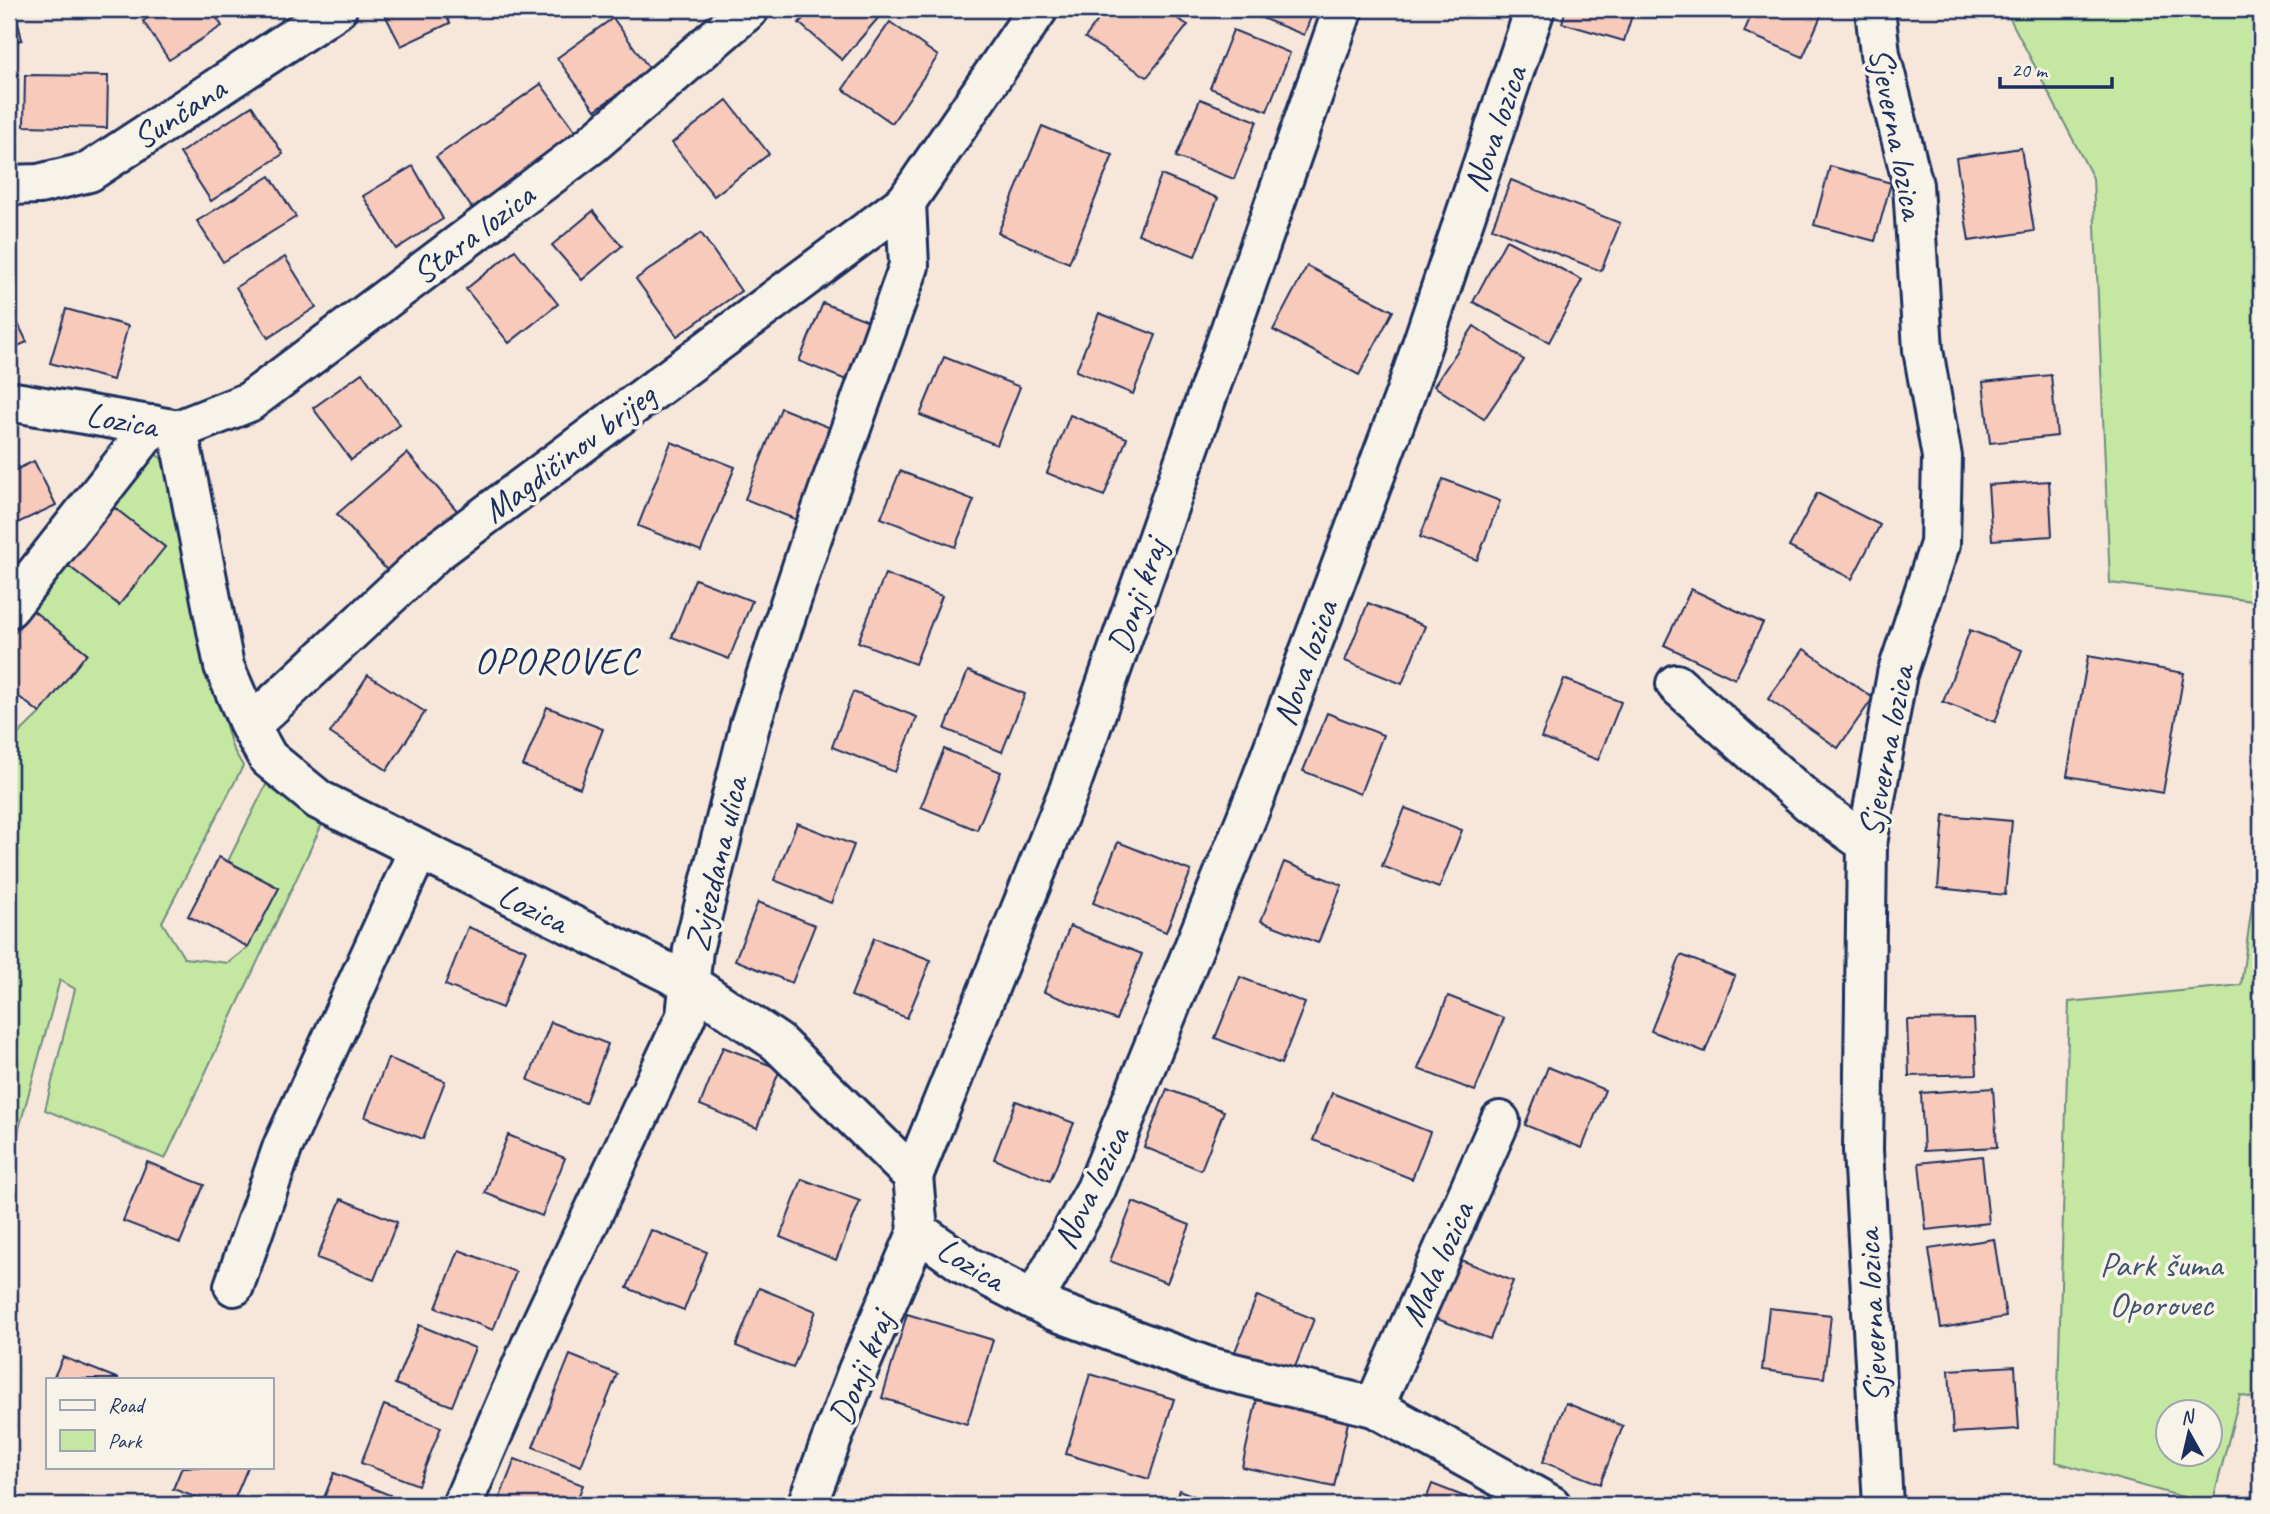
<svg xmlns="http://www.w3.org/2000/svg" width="2270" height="1514" font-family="Caveat,sans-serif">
<rect width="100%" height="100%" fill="#f7e7da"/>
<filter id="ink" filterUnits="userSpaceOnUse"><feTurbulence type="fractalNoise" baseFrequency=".0143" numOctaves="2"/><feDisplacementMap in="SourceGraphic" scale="14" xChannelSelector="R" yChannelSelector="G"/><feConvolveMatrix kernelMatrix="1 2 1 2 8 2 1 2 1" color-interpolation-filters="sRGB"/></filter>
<g filter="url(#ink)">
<g fill="#c4e8a1" stroke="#708c80" stroke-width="2" fill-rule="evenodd">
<path d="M2005,9h256v593l-151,-19 -17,-405z"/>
<path d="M149,449l13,10 20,86 12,69 38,133 11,19 -81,156 22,36 44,5 20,-16 31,-59 -51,-27 39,-78 56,39 -158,337 -120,-49 30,-121 -15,-9 -51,185v-422l31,-30 47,-60 -60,-47 34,-46 103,-13 -57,-45z"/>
<path d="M2261,840v560l-21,-5 -28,110 -156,-43 13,-460 172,-17zM2210,1412v42h-42v-42z"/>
</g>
<g fill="#f8cabb" stroke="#1b2f5e" stroke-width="2">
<path d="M9,9h6l7,31 -13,3z"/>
<path d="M163,9h48l11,17 -53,34 -26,-39z"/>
<path d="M382,9h60l8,14 -49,23z"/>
<path d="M812,9h58l9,8 -37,43 -43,-37z"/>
<path d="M1106,9h55l27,16 -41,52 -62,-39z"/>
<path d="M1248,9h66l-10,26 -57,-23z"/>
<path d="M1566,9h68l-10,32 -62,-18z"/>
<path d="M1754,9h70l-21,48 -59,-25z"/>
<path d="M613,18l38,53 -56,39 -38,-52z"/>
<path d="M890,22l48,34 -46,67 -49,-34z"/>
<path d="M1233,30l57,23 -23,58 -57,-23z"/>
<path d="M25,75l83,1 -1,52 -83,-2z"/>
<path d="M541,84l36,50 -105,74 -36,-51z"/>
<path d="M1200,99l57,22 -23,58 -58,-22z"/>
<path d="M727,100l42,54 -55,42 -42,-53z"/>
<path d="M252,106l31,48 -72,47 -31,-48z"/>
<path d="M1042,126l71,29 -44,108 -71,-30z"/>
<path d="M2021,148l13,83 -65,10 -13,-83z"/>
<path d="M413,166l30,53 -47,30 -33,-53z"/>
<path d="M1830,166l61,17 -16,58 -61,-16z"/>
<path d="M1161,175l57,23 -23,58 -57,-22z"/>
<path d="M270,176l26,41 -73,45 -26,-41z"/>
<path d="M1511,180l109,43 -19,48 -109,-43z"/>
<path d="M593,211l29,35 -40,34 -30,-35z"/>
<path d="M701,233l40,58 -64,45 -41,-57z"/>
<path d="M1506,240l76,40 -33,62 -76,-40z"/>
<path d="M515,250l43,54 -49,39 -43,-54z"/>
<path d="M285,257l31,50 -48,31 -32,-51z"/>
<path d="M1307,266l86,45 -34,64 -86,-45z"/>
<path d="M823,303l56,22 -23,59 -57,-23z"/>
<path d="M9,305l18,37 -18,8z"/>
<path d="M66,309l62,17 -15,54 -63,-17z"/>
<path d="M1099,313l57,22 -23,59 -57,-23z"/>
<path d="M1474,326l50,34 -40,59 -50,-33z"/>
<path d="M944,357l76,30 -23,58 -77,-30z"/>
<path d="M362,373l38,52 -49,35 -38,-52z"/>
<path d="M2051,375l6,61 -67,7 -7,-61z"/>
<path d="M781,408l57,23 -36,91 -57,-23z"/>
<path d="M1070,415l57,23 -23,58 -57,-23z"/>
<path d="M671,442l64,25 -34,84 -63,-25z"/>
<path d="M407,453l54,62 -69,61 -55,-62z"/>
<path d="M34,461l22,44 -47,22v-54z"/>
<path d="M900,471l74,29 -19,47 -74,-29z"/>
<path d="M1443,479l57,22 -23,59 -57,-23z"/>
<path d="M2049,481l3,55 -60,4 -4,-55z"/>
<path d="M1817,493l63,32 -28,54 -63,-32z"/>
<path d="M107,502l58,45 -46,58 -58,-45z"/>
<path d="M885,574l57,22 -27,68 -57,-22z"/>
<path d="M695,579l57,22 -23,58 -57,-22z"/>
<path d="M1691,589l72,34 -28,56 -71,-34z"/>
<path d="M1368,603l57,23 -23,58 -57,-23z"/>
<path d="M32,610l55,43 -47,60 -31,-24v-49z"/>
<path d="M1970,630l52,20 -27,72 -52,-20z"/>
<path d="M1804,649l69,49 -35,50 -70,-49z"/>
<path d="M2088,656l96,17 -21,120 -96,-17z"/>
<path d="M968,671l57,23 -23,58 -57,-23z"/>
<path d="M368,675l57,37 -38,58 -57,-37z"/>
<path d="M1564,679l57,23 -23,58 -57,-22z"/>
<path d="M853,692l64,25 -22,55 -63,-25z"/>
<path d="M547,707l56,22 -23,59 -57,-22z"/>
<path d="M1327,713l56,22 -23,59 -57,-23z"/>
<path d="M944,749l57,23 -24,58 -56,-23z"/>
<path d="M1405,808l57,22 -23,58 -57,-22z"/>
<path d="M1944,815l68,6 -7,74 -67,-7z"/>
<path d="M797,823l57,22 -23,58 -57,-23z"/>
<path d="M1118,842l73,29 -25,61 -73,-29z"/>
<path d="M219,857l60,31 -31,59 -60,-31z"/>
<path d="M1284,862l58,23 -24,58 -57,-22z"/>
<path d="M758,902l57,23 -23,58 -57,-23z"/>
<path d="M1070,926l72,28 -26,66 -72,-28z"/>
<path d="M468,927l58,23 -24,58 -57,-23z"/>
<path d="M874,938l57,22 -24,58 -56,-22z"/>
<path d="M1681,955l54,21 -30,76 -54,-21z"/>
<path d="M1240,977l65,26 -24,61 -66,-26z"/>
<path d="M1448,996l56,22 -29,73 -57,-22z"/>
<path d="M1974,1019l3,55 -68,2 -2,-56z"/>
<path d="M551,1022l57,22 -23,59 -57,-23z"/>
<path d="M723,1047l57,22 -23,59 -57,-23z"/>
<path d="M388,1058l57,23 -22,58 -58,-22z"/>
<path d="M1548,1067l57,23 -23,58 -57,-23z"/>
<path d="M1993,1088l4,59 -73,4 -3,-58z"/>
<path d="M1167,1089l57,22 -23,59 -57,-23z"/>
<path d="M1332,1093l98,39 -18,47 -99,-39z"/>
<path d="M1016,1101l58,22 -24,58 -56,-22z"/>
<path d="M508,1135l57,23 -23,58 -57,-23z"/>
<path d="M1982,1156l7,67 -63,7 -7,-67z"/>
<path d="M147,1162l57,23 -24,58 -57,-22z"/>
<path d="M802,1179l58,22 -24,59 -56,-23z"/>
<path d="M341,1199l56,23 -23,58 -57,-22z"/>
<path d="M1133,1202l57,23 -23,58 -57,-22z"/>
<path d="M651,1230l56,22 -23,58 -57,-22z"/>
<path d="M1994,1239l12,78 -65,11 -12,-79z"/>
<path d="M459,1250l57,22 -23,58 -57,-22z"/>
<path d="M1456,1258l57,23 -23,58 -58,-22z"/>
<path d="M759,1288l57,23 -23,57 -57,-22z"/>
<path d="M1257,1296l57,23 -23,58 -57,-23z"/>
<path d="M1769,1308l62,7 -7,63 -62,-8z"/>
<path d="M907,1314l86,26 -26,84 -85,-26z"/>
<path d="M419,1325l56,23 -23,58 -57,-22z"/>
<path d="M570,1355l47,19 -36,92 -48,-19z"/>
<path d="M63,1357l56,22h-66z"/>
<path d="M2015,1366l4,63 -66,4 -4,-63z"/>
<path d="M1090,1374l84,25 -25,80 -83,-25z"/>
<path d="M1258,1394l92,19 -16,74 -92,-20z"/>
<path d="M1566,1403l57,23 -23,58 -57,-22z"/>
<path d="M384,1405l57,22 -23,58 -57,-22z"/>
<path d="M515,1459l68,26 -8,20h-78z"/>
<path d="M182,1467h66l-16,38h-15l-44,-16z"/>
<path d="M334,1473l56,22 -4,10h-65z"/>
<path d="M1432,1484l54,21h-62z"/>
<path d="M1179,1490l38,15h-44z"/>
<path d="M1747,1499l63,1v5h-63z"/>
</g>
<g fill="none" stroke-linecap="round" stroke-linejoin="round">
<g stroke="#1b2f5e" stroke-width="44">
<g id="minor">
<path d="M1875,9l5,45 33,131 10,165 19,107 -2,87 -43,130 -30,170 -4,306 20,355"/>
<path d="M9,185l30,-1 50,-12 248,-163"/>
<path d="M9,401l169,29 46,236 26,60 18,32 51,42 370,183 88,59 136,134 5,55 49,35 88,45 154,56 165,40 177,98"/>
<path d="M178,430l71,-28 342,-257 158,-136"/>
<path d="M9,608l144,-183"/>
<path d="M1676,684l134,119 57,41"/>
<path d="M250,726l185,-173 471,-351 132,-193"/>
<path d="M913,1176l156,-386 274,-781"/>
<path d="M234,1286l49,-140 135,-295"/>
<path d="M1034,1300l62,-111 161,-397 148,-397 130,-386"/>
<path d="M1374,1407l126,-286"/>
<path d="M462,1505l70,-162 154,-327 7,-66 57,-225 62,-188 97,-271 -3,-64"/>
<path d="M807,1505l51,-135 60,-139"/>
</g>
</g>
<use href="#minor" stroke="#f7f3e8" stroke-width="38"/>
</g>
</g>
<g text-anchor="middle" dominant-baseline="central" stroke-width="7" stroke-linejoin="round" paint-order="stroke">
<g font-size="35" fill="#1b2f5e" stroke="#f7f3e8">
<text transform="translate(179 113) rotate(-33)">Sunčana</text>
<text transform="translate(1495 129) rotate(-71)">Nova lozica</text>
<text transform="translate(1897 133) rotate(79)">Sjeverna lozica</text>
<text transform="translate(473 234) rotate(-37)">Stara lozica</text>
<text transform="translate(122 420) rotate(10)">Lozica</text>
<text transform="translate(569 453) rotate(-37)">Magdičinov brijeg</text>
<text transform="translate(1137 596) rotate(-71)">Donji kraj</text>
<text transform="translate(1305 663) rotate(-70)">Nova lozica</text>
<text transform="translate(1886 751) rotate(-79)">Sjeverna lozica</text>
<text transform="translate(716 864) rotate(-77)">Zvjezdana ulica</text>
<text transform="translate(533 908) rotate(26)">Lozica</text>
<text transform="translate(1091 1188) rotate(-64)">Nova lozica</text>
<text transform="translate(971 1264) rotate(31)">Lozica</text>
<text transform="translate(1437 1264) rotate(-66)">Mala lozica</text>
<text transform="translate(1872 1316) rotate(-93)">Sjeverna lozica</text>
<text transform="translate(861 1368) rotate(-68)">Donji kraj</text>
</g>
<g font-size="35" fill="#3d546b" stroke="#f7f3e8">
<text x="2161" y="1264">Park šuma<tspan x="2161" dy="40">Oporovec</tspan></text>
</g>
<g font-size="38" letter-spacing="2" fill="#1b2f5e" stroke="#f7f3e8">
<text x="557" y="660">OPOROVEC</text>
</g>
</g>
<rect width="2270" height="1514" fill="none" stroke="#f7f3e8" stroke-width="35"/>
<rect x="18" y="18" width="2235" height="1479" fill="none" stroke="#1b2f5e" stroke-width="2.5" filter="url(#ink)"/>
<rect x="46" y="1378" width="228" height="91" fill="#f7f3e8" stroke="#9fa5b1" stroke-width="2"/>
<rect x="60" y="1400" width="35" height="10" fill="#f7f3e8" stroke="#9fa5b1" stroke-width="2"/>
<text x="108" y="1412" font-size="21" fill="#1b2f5e">Road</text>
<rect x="60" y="1430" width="35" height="21" fill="#c4e8a1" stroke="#9fa5b1" stroke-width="2"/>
<text x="108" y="1448" font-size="21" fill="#1b2f5e">Park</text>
<g transform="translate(2189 1433) rotate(352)"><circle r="33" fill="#f7f3e8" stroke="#9fa5b1" stroke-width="2"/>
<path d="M0-5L12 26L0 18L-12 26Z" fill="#1b2f5e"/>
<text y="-10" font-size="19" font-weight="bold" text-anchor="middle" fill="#1b2f5e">N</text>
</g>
<path d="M2000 77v10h112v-10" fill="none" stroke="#1b2f5e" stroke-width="3.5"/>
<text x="2011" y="77" font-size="21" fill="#1b2f5e" stroke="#f7f3e8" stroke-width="5" paint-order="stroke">20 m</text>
</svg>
